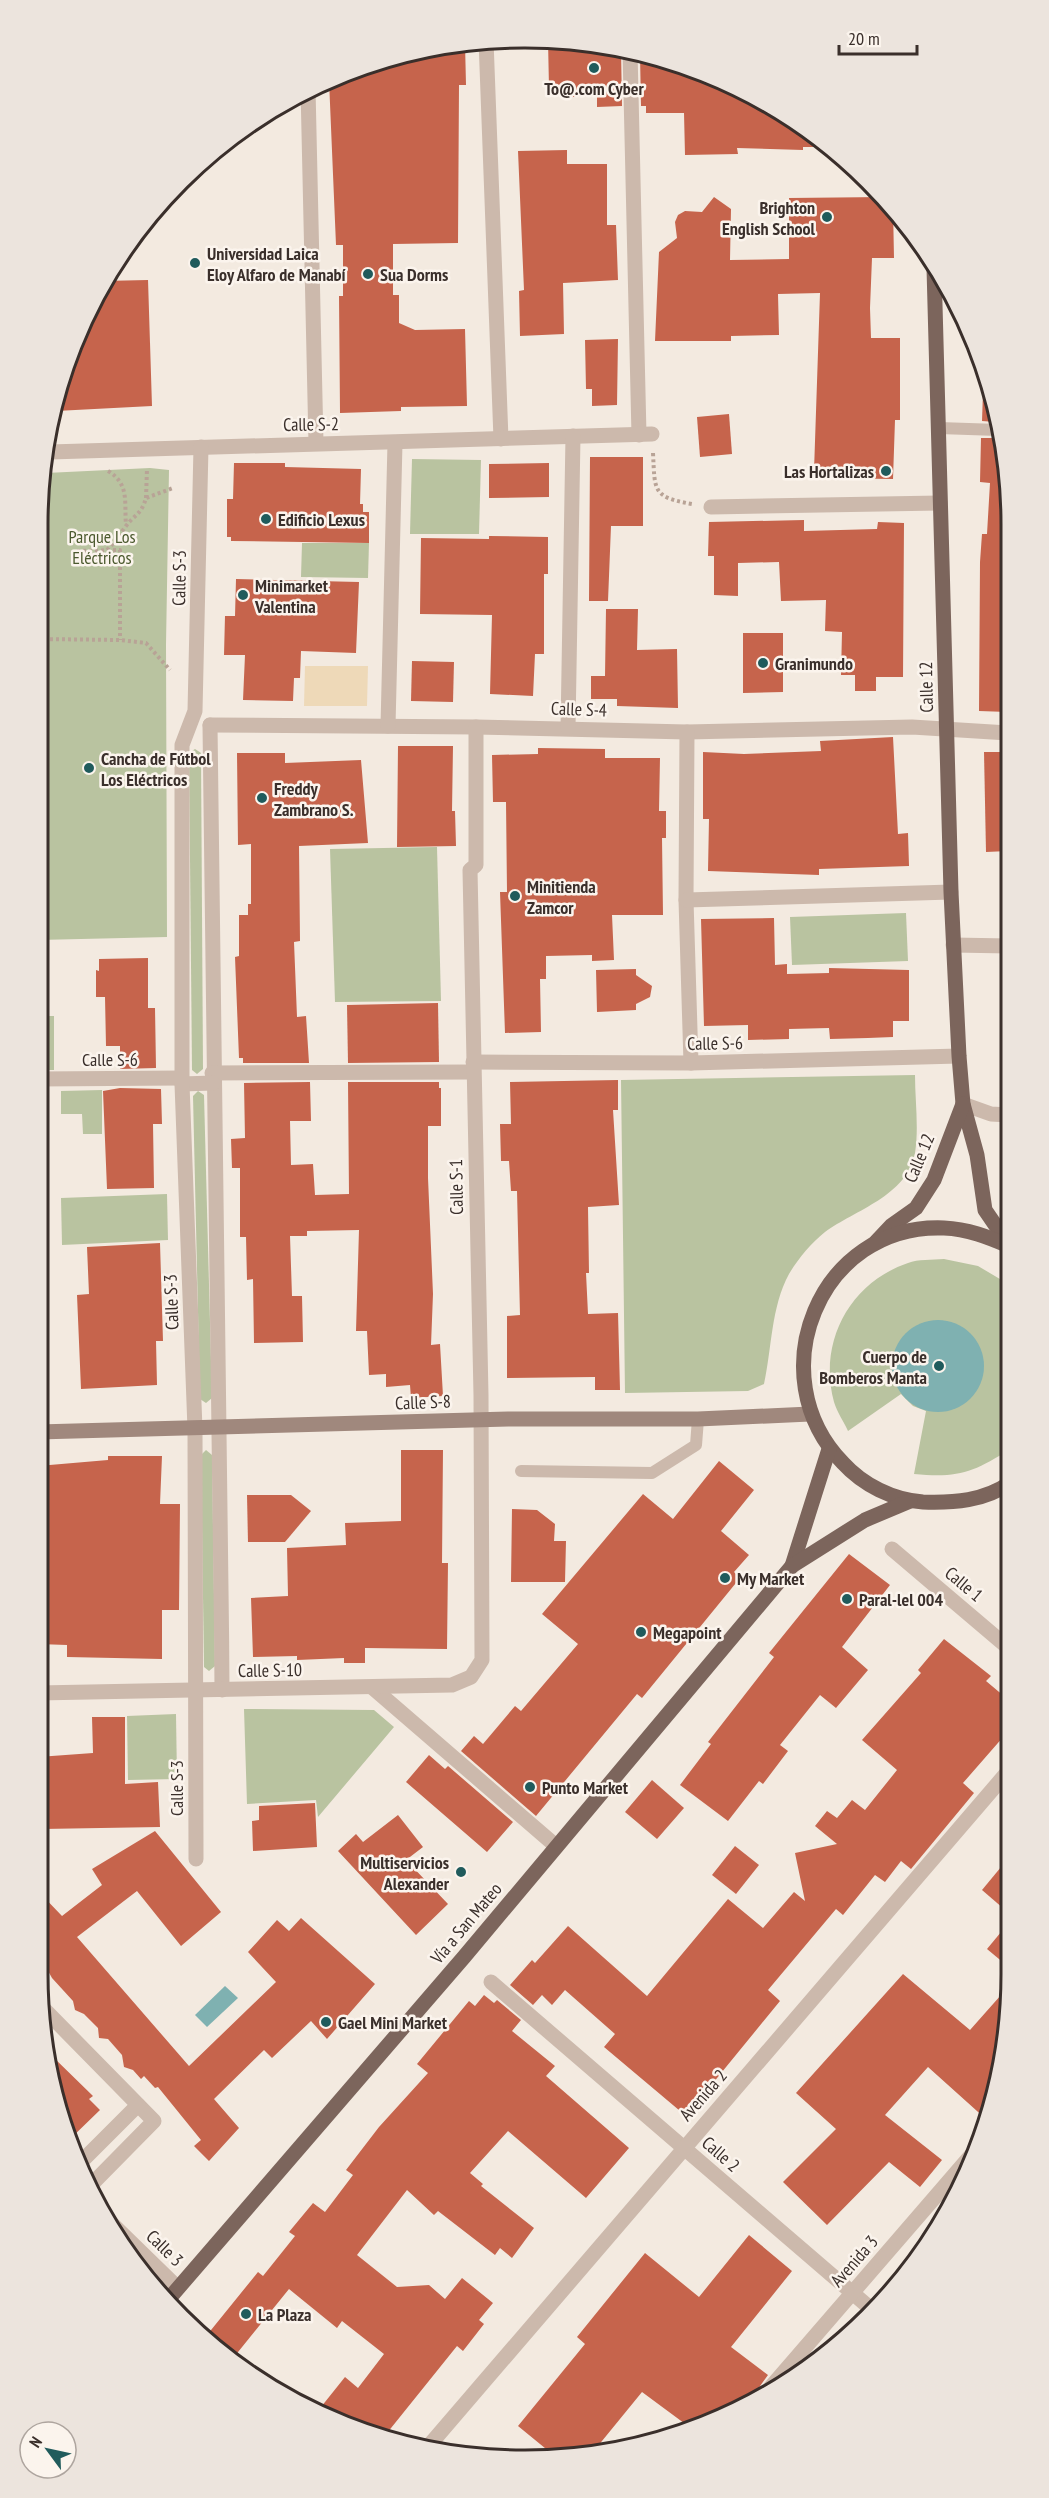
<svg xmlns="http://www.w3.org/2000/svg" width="1049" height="2498" font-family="'PT Sans Narrow',sans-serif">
<rect width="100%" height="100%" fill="#f3eae0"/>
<g fill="#b9c3a0">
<path d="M412,459l69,1 -2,74h-69z"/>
<path d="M150,468l19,2 -3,175 1,292 -129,3v-415l8,-52z"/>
<path d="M302,543h67l-1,35 -67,-1z"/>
<path d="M195,749l6,4 2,316 -6,5 -5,-4 -3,-317z"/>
<path d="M437,847l4,154 -106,1 -5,-153z"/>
<path d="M906,913l2,48 -116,4 -2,-48z"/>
<rect x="38" y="1016" width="16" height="54"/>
<path d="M915,1075c0,25 4,53 0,78 -8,43 -60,57 -90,79 -14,11 -27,27 -36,42 -18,33 -17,74 -25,110l-16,7 -123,2 -4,-313z"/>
<path d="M102,1090v44h-19l-1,-20h-21v-23z"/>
<path d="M198,1091l6,4 8,303 -6,5 -6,-4 -7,-303z"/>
<path d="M167,1194l1,46 -106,5 -1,-47z"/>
<path d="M944,1259l34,7 32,19v164c-37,24 -52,29 -96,25l12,-63 -13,-5 -12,-12 -53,37c-4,-9 -11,-19 -14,-29 -16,-59 15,-119 74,-139 10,-4 24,-3 36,-4z"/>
<path d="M206,1450l6,5 3,211 -6,5 -5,-4 -3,-212z"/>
<path d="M244,1709l130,1 20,17 -76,90 -2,-17 -69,4z"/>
<path d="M176,1714l1,65 -49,1 -1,-64z"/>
</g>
<path fill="#eed9b8" d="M305,666h63l-1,40h-63z"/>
<g fill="#7fb1b1">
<circle cx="938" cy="1366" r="46"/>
<path d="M225,1986l13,12 -31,29 -12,-12z"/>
</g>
<g fill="#c6644c">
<path d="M548,40l40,2 33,7 1,57 -25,1v-11l-24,1v-9h-24z"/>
<path d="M465,43l1,42h-7l-1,158 -65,1v51h6v28l16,7 50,-1 2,77 -66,1v4l-61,2 -1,-117h4v-51h-7l-7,-165 69,-26z"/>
<path d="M640,54l41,9 114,57 32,27h-24v3l-66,-2 1,6 -53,1 -1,-42h-38v-7h-5z"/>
<path d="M567,150v14h40v61h9l2,55 -55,3 1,51 -44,2 -1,-45 5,-1 -6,-139z"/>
<path d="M714,197l17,12 -1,51 59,-1v-61l95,-1 9,10 1,51h-22l-2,50 1,30h29v82h-5l-2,59 -74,-1v-7h-5l6,-178 -42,1 1,41 -48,1v5h-76l4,-89 18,-14 -2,-16 3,-7 7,-4 17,1z"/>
<path d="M148,280l4,126 -96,5 7,-43 40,-87z"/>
<path d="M618,339l-1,66 -25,1v-17h-6l-1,-49z"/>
<path d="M986,391l9,31 -13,-1 1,-29z"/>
<path d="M729,414l3,40 -32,3 -3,-40z"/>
<path d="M981,438h19l7,23 1,251 -29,-1 1,-149 2,-28h5l3,-51 -10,-1z"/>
<path d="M590,457h53v69h-32l-3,75h-19z"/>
<path d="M234,463h51v4l76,2 -1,35h3v8h6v31l-138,-2v-4h-4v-38h6z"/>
<path d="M549,463v34l-60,1v-34z"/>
<path d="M804,520v11l73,-2 1,-7 26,1 -1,154h-27v14h-21v-16h-14l1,-43 -17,-1 1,-31 -45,1 -2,-39 -41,1v33l-24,-1v-39h-6l1,-34z"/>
<path d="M489,536l59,1v37h-4v80h-9l-2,42 -43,-2 2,-79 -72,-1 1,-76 68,1z"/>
<path d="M236,579l123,3 -3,71 -55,-2 -1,27h-6l-1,23 -50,-1 2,-45h-21l1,-39h10z"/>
<path d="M606,609h32l-1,41 40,-1 1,59 -61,-2v-7h-26v-23h14z"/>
<path d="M743,633h40v59l-40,1z"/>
<path d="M412,661l42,1 -1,40 -42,-1z"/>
<path d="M893,737l5,97 10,-1 1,33 -90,3v6l-111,-4 1,-52h-6v-67l41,2 77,-3 -1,-10z"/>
<path d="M398,746h55l-1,65h3l1,35 -59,1z"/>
<path d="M538,748l67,1v9h55l-1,53h7v27h-4l1,77h-51l2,45 -22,1v-6l-46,1v23h-6l1,53 -36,1 -5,-141h7l-1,-90h-13l-1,-47 46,-1z"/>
<path d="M984,752h24v99l-22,1z"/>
<path d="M237,753h48v10l76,-3 7,83 -69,3 1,95 -6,1 3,75 9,-1 3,47h-66v-5h-4l-4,-101 4,-1v-41h9v-11h3v-60l-13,1z"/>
<path d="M774,918l1,47 12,-1v10l42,-1v-5l80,2v51h-16v16l-25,1 -38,1 -1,-11 -40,1v10l-41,1v-15l-44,1 -3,-107z"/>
<path d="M148,958v50h7l1,60 -36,1v-23h-14l-1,-49h-9v-27l3,1v-12z"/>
<path d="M636,969v6l16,11 -2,11 -14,7v6l-39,2 -1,-42z"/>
<path d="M438,1003l1,59 -91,1 -1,-58z"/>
<path d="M618,1080v30h-5l6,95 -31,2 1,66h-3l2,41 30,-1 2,77h-25v-13l-88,1v-62l13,-1 -3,-124h-6l-2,-30h-8l-1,-37h11l-1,-42z"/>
<path d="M310,1082l1,39h-21l1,44 22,-1 2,31 34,-1 -1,-112h91v6h2v38h-13v52l5,116 -2,51 9,-1 3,52 -32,2 -1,-13 -24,2v-13l-17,1 -2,-44h-11l3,-101 -52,1v5h-17l2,60h10l1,46 -49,1 -1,-64 -6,1 -1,-43h-6v-69h-8l-1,-29 14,-1 -1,-55z"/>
<path d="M120,1088l41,1 1,35h-9l1,64 -47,1 -4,-98z"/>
<path d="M160,1243l3,98h-7l1,44 -76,4 -4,-94 12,-1 -2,-47z"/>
<path d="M401,1450h42l-1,113h6l-1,86 -82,-1v15h-21v-5l-47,2v-4l-44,1 -2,-59 37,-2 -1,-48 59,-3 -1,-22 56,-2z"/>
<path d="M108,1456h54l-2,48h20l-1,106h-17v49l-95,-2v-12l-29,-1v-25l8,1v-65h-8v-89l70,-6z"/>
<path d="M719,1461l35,29 -33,41 28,24 -15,17 6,6 -98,120 -5,-4 -101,122 -75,-65 13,-15 9,8 32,-38 6,5 57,-67 -36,-30 101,-120 30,25z"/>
<path d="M247,1495h44l20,16 -26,31h-37z"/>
<path d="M512,1509l25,1 18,14 -1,17h12l-1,41h-54z"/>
<path d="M849,1554l41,31 -48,62 26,23 -32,38 -16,-13 -40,50 8,6 -25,33 -4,-3 -31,40 -48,-36 31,-41 -3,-2 66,-85 -5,-4z"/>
<path d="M944,1639l47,37 -5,5 25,21v26l-48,55 11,10 -63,76 -10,-8 -16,21 -10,-7 -32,40 -7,-6 -68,81 12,11 -94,115 -82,-69 11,-13 -50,-44 -13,15 -10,-10 -9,10 -23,-20 22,-25 3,3 33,-37 79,70 81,-97 35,29 31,-36 11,9 -10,-48 42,-9 -22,-18 12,-15 10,7 15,-18 13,10 32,-40 -35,-30 59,-67 -3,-3z"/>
<path d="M92,1717h33v67l33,-2 2,45 -118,2v-7h-4v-65l55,-4z"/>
<path d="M429,1755l16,14 3,-3 65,56 -26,30 -81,-70z"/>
<path d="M652,1780l32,28 -27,31 -32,-27z"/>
<path d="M315,1803l2,44 -64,4 -1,-30 7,-1v-14z"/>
<path d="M398,1815l25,32 -17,13 42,44 -32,31 -78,-84 18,-17 7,8z"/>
<path d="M155,1831l66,81 -40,34 -44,-55 -60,46 112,129 87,-84 -28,-30 29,-32 12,11 12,-13 74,66 -48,55 -16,-18 -39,37 -8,-8 -50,49 25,29 -30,33 -15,-15 7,-6 -43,-53 -3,1 -11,-12 -3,3 -8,-9 -9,-3 -2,-12 -14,-16 -9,-1 -1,-10 -14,-14 -9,-4 -2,-9 -21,-23 -14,-25v-62l24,25 40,-31 -10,-16z"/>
<path d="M735,1846l24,19 -23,29 -24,-19z"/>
<path d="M1011,1855v60l-29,-25z"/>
<path d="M1011,1920v49l-24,-20z"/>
<path d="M903,1974l67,56 39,-44 -22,134 -59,-53 -43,48 57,45 -22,27 -31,-25 -62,63 -44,-43 53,-53 -40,-36z"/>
<path d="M484,1995l10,8 3,-3 24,20 -9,11 43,35 -9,10 83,72 -43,50 -78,-67 -38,42 13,11 -2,2 53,42 -22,30 -12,-10 -5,7 -57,-44 -4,4 -27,-25 -50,65 40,32 32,-2 16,14 17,-21 31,25 -14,17 5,4 -21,27 -6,-5 -74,92 -15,-3 -51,-23 28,-35 13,11 26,-34 -42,-33 -5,7 -48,-39 -55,68 -27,-22 51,-63 5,4 32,-40 -6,-4 24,-29 12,9 28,-37 -7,-5 33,-43 49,-54 -11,-9 52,-63 6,5z"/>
<path d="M51,2055l42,41 -4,3 11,11 -32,31 -5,-11z"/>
<path d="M749,2235l43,36 -61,76 37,28 -21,29 -36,19 -19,6 -50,-37 -49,60 -42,1 -33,-27 67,-82 -8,-7 68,-84 54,44z"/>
</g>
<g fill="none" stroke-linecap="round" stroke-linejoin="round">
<g stroke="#b8a396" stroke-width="4" stroke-dasharray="3 3" stroke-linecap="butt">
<path d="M653,453c2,38 -1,44 39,51"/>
<path d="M108,471c22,13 16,32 18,54"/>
<path d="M146,498l1,-29"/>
<path d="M107,550c8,-8 13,-16 19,-24 10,-13 15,-11 20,-28l27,-10"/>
<path d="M77,551l43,-1v90"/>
<path d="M38,639l82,1 26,3 24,27"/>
</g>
<g stroke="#ccb9ac" stroke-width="12">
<path d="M939,428l59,2"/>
<path d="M521,1471l131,2 44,-28 2,-26"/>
</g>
<g stroke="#ccb9ac" stroke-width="15">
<path d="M486,40l15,399"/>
<path d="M630,51l9,384"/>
<path d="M308,88l8,355"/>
<path d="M50,452l602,-18"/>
<path d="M711,507l229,-4"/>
<path d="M210,725c1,321 10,643 12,965"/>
<path d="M210,725l266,2 211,5 225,-5 96,6"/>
<path d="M388,726l7,-283"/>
<path d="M568,728l5,-292"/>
<path d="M687,732l-1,168 5,163"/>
<path d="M686,900l265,-8"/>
<path d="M953,945l56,1"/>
<path d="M473,1062l218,1 268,-7"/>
<path d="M212,1073l261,-1"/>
<path d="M38,1079l144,-1"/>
<path d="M182,1084l31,-1"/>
<path d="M963,1104l28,10 18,1"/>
<path d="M892,1549l119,101"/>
<path d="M373,1688l183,158"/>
<path d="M38,1693l414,-8 19,-8 11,-17 -1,-265 -11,-525 6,-5v-138"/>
<path d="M196,1859l-1,-430 -13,-345v-339l13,-34 6,-264"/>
<path d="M491,1982l379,326"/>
<path d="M43,2008l111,113 -65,66"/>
<path d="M79,2164l59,-59"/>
<path d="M100,2212l77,75"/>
<path d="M764,2395l210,-243"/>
<path d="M427,2448l584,-680"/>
</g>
<path stroke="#a0887d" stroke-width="15" d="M38,1432l470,-13h190l112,-5"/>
<g stroke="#7c655c" stroke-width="15">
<path d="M934,268l17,624 8,164 4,48 14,51 8,55 24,35"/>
<path d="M876,1242l16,-17 24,-17 18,-28 29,-76"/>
<path d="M1009,1246c-21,-9 -41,-17 -65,-18 -125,-5 -186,148 -101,235 20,22 50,37 80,39 31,1 61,-1 87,-19"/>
<path d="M792,1566l37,-117"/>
<path d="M167,2301l297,-344 328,-391 73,-46 45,-19"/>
</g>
</g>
<g fill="#205b5c" stroke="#fbf4ed" stroke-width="2">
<circle cx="594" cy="68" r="6"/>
<circle cx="827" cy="217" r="6"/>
<circle cx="195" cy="263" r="6"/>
<circle cx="368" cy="274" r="6"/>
<circle cx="886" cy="471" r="6"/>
<circle cx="266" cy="519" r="6"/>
<circle cx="243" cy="595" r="6"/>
<circle cx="763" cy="663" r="6"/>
<circle cx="89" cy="768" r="6"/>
<circle cx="262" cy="798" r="6"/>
<circle cx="515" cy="896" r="6"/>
<circle cx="939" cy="1366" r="6"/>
<circle cx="725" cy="1578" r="6"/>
<circle cx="847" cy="1599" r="6"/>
<circle cx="641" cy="1632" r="6"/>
<circle cx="530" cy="1787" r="6"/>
<circle cx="461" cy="1872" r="6"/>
<circle cx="326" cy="2022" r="6"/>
<circle cx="246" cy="2314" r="6"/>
</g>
<g text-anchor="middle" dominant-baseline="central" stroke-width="5" stroke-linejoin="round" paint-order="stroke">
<g font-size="18" font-weight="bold" fill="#3a2f2b" stroke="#fbf4ed" text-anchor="start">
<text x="594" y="88" text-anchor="middle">To@.com Cyber</text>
<text x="815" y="207" text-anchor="end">Brighton<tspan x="815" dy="21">English School</tspan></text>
<text x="207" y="253">Universidad Laica<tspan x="207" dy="21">Eloy Alfaro de Manabí</tspan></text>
<text x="380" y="274">Sua Dorms</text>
<text x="874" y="471" text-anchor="end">Las Hortalizas</text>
<text x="278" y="519">Edificio Lexus</text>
<text x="255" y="585">Minimarket<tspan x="255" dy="21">Valentina</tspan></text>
<text x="775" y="663">Granimundo</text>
<text x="101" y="758">Cancha de Fútbol<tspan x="101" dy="21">Los Eléctricos</tspan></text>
<text x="274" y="788">Freddy<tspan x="274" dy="21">Zambrano S.</tspan></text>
<text x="527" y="886">Minitienda<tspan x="527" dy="21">Zamcor</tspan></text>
<text x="927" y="1356" text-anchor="end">Cuerpo de<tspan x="927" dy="21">Bomberos Manta</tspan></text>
<text x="737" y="1578">My Market</text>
<text x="859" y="1599">Paral-lel 004</text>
<text x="653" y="1632">Megapoint</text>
<text x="542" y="1787">Punto Market</text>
<text x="449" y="1862" text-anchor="end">Multiservicios<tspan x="449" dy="21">Alexander</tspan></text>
<text x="338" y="2022">Gael Mini Market</text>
<text x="258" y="2314">La Plaza</text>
</g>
<g font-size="18" fill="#3a2f2b" stroke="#fbf4ed">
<text transform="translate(311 424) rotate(-1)">Calle S-2</text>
<text transform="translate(179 578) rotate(-89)">Calle S-3</text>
<text transform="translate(926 687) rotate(-91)">Calle 12</text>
<text transform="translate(579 709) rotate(2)">Calle S-4</text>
<text transform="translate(715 1043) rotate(-1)">Calle S-6</text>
<text x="110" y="1059">Calle S-6</text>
<text transform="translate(919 1158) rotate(-67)">Calle 12</text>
<text transform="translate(456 1187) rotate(-91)">Calle S-1</text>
<text transform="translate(171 1302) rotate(-92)">Calle S-3</text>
<text transform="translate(423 1402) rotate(-2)">Calle S-8</text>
<text transform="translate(964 1584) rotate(40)">Calle 1</text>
<text transform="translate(270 1670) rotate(-1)">Calle S-10</text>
<text transform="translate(176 1788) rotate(-90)">Calle S-3</text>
<text transform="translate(466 1923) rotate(-50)">Vía a San Mateo</text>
<text transform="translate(703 2095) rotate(-49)">Avenida 2</text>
<text transform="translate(721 2154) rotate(41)">Calle 2</text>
<text transform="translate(165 2248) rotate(44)">Calle 3</text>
<text transform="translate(854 2261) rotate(-49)">Avenida 3</text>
</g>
<g font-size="18" fill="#4b592e" stroke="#fbf4ed">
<text x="102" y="536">Parque Los<tspan x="102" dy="21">Eléctricos</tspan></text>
</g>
</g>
<path d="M0 0H1049V2498H0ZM524 48H525A476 476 0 0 1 1001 524V1974A476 476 0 0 1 525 2450H524A476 476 0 0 1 48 1974V524A476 476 0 0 1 524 48Z" fill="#ece4dd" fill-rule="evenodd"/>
<path fill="none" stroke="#3a2f2b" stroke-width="3" d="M524 48H525A476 476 0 0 1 1001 524V1974A476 476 0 0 1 525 2450H524A476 476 0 0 1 48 1974V524A476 476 0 0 1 524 48Z"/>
<g transform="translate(48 2450) rotate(303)"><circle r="28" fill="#fbf4ed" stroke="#aea59f" stroke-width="1.5"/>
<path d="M0-4.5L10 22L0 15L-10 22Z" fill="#205b5c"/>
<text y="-9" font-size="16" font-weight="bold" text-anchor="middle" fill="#3a2f2b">N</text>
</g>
<path d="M839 45v9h78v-9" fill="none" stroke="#3a2f2b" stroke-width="3"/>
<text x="848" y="45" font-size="18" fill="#3a2f2b" stroke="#fbf4ed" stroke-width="4.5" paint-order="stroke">20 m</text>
</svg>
